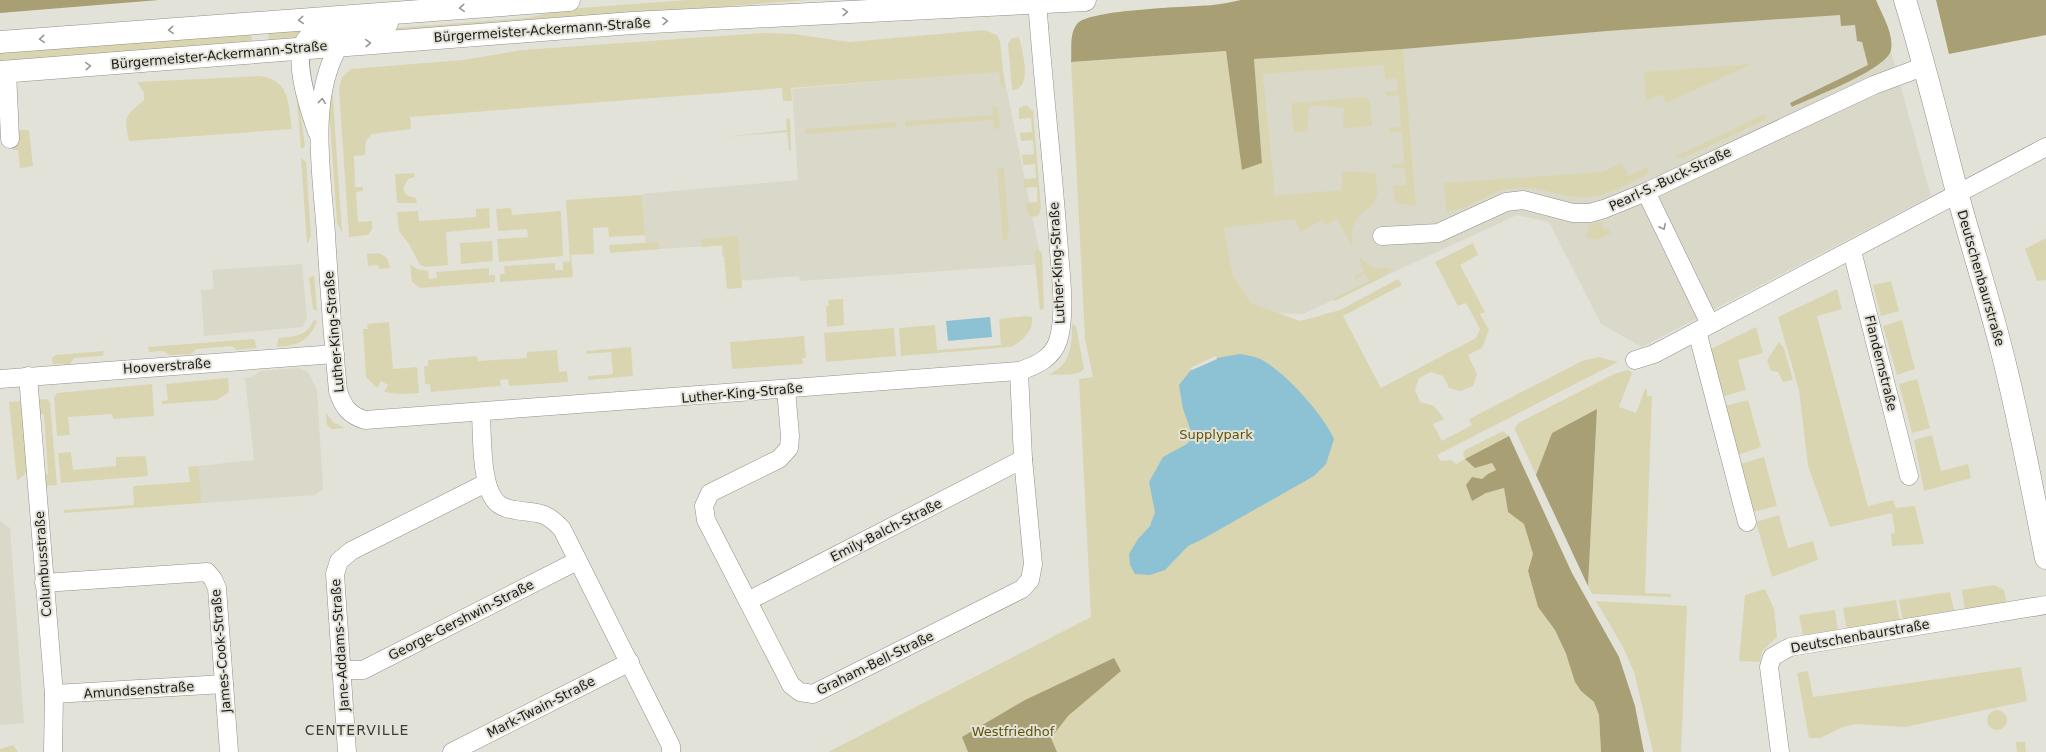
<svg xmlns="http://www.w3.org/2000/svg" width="2046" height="752" font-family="'DejaVu Sans',sans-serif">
<rect width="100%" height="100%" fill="#e3e2d9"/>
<g fill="#dad8c8">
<path d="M1878,5l53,191 -289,151 -41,-23 -52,-102 -32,-7 -214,99 -26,-1 -26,-10 -18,-28 -9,-47 43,-7 -13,-162z"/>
<path d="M1003,71l39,193 -242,17 -1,-5 -60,5 -2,-25 -15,1v-12l-76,5 -4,-56 156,-14 -6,-91z"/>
<path d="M302,264l5,55 -5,8 -98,9 -3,-46 13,-1 -2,-19z"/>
<path d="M299,368l9,4 9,18 6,99 -8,6 -113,8 -4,-37 56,-6 -9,-82 7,-1 8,-6z"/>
<path d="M0,521l10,7 14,195 -24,2z"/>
</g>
<g fill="#dad5b1">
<path d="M687,0h121l-468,36v-4l187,-14 40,-9z"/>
<path d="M305,29l-10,10 -26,2 -1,-10z"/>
<path d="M984,30l13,5 3,7 5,46 -4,-1 -2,-15 -208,16 1,13h-9l-1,-13 -372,29 1,12 -39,5 -6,7 -1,14 -11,1 1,31h8v4l-7,1 2,30 14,-1v9l-4,5 -19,2 -10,-148 3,-12 9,-8 112,-9 59,-10 241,-17 31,1 55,8z"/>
<path d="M251,33l1,9 -252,19v-9z"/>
<path d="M1019,37c3,13 15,52 -7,53l-4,-46 4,-6z"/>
<path d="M1403,49l13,157 -21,-3 -2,-17 13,-1 -1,-17h-13v-3l12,-2 -2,-32 -13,1v-4l12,-1 -2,-32 -13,1v-4l12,-2 -1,-12 -12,2 -1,-15 -121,9 12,122 66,-6 2,-19 32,2c1,7 3,15 2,22 -2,14 -20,17 -24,31 -2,7 -1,15 0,22l-16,-29 -12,6 -2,-5 -23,12 -5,-13 -71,9 9,47 18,28 49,18 40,-11 58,-31 4,6 -59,31 38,72 95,-50 4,-9 -14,-26 -8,3 -23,-44 38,-19 5,12 -18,10 25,47 -5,2 9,16 -7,18 -14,7 9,19 -4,12 -13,5 -11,-3 -6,-12 -12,-4 -12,6 -4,12 5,12 14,4 10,13 -11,5 9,17 30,-16 -3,-6 113,-58 17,-4 19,5 -181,93 4,6 10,-1 5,4 9,-5 -2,-5 2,-4 38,-19 6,5 -23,12 -11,20 17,-5 4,7c-14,6 -17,17 -24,30l14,-7 18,-5 4,24 16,11 9,31 -5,17 10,36 17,23 26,61 13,10 5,14 2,37h-773l263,-135 -12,-238 14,-2 -8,-38 -14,-277 156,-11 16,119 19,-7 -8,-104z"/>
<path d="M1752,64l-86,39 -4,-9 -16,7 -2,-29z"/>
<path d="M259,76c31,3 29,27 33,53l-163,12c-5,-25 -5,-24 15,-41v-7l-7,-11z"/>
<path d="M332,87l1,11 9,135 -5,-11 -8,-111z"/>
<path d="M1365,97l5,4 2,25 -29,2 1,-20 -35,-3 -2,26 -13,1 -3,-23 2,-6z"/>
<path d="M297,102h2l6,44 -4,3z"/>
<path d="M992,105l6,3 2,19 -6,3 -1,-10 -88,6v-5l88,-6z"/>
<path d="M1026,105l7,6 8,97 -2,7 -5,2 -6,-3 -3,-11 12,-1v-15l-13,1v-9l12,-1 -1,-14 -12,1 -1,-10 12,-1 -1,-14 -12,1 -1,-8 12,-1 -1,-14 -12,1v-11z"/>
<path d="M1765,114l2,5 -84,39 -9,-1z"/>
<path d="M790,118l1,33h-2l-2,-19 -65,5 65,-7 -1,-11z"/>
<path d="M896,122l1,5 -91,7 -1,-5z"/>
<path d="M11,130h18l4,36 -13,2 -2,-18h-5z"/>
<path d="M301,158l5,4 5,74 -4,8z"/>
<path d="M1622,163l6,13 22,-10 -4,9c-21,10 -44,24 -69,22 -23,-2 -44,-13 -69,-8 -22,4 -39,22 -62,22l-2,-28 158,-11z"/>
<path d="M1004,168l5,66 -2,6 -4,1 -6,-72z"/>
<path d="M414,173l1,4 -7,2 -5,10 3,6 10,3 1,5h-20l-2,-29z"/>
<path d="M642,195l3,40 -36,2 -1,-10 -15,1 1,26 -23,1 2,22 -73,5v-8h5l-1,-8 51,-3v7h8v-8l7,-1 -4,-61z"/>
<path d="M489,208l1,20 -44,4 2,33 -22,2 -6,-2 -11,-21 -10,-13 -2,-19 21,-1 1,10 57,-4v-8z"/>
<path d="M511,208l1,7 49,-4 2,45 -64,6 -2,-23 31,-2 -1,-8 -29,2 -2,-22z"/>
<path d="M1602,222l2,8 4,-2 3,5 -16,7 -9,-3 3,-13z"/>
<path d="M738,236l4,52 -15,1 -4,-44 -21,2 -1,-8z"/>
<path d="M2046,238v42l-9,1 -12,-32z"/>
<path d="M492,241l1,20 -32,3 -1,-21z"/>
<path d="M659,242v7l-49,4 -1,-8z"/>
<path d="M1038,249l4,4 2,56 -4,1 -6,-57z"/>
<path d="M379,253l8,5 3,10 -11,1 -1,-4 -10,1 -1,-12z"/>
<path d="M1358,257l16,11 19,1 -12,9 -46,23 -2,-2 36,-18 -4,-7 -10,5 -2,-2 11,-6z"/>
<path d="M410,264l7,5 11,2 1,8 8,-1 -1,-6 53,-4v7h6v7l-75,6 -8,-6z"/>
<path d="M314,275l3,36 -4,-2 -4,-31z"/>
<path d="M1891,281l8,30 -18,5 -8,-31z"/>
<path d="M1837,289l5,20 -25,7 51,190 25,-6 3,8 19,-2 9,38 -32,2 -1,-12 4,-1 -3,-20 -62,14 -22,-61 -9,-76 -21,-73z"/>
<path d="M843,299l1,26 -17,2 -1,-21h3l-1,-6z"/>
<path d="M1025,316l7,1c2,13 -9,24 -21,30l-110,9 -2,-28 36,-3 2,25 64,-5 -2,-26z"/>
<path d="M314,320l3,1c-9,22 -19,24 -41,26l3,-9c18,-2 26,-1 35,-18z"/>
<path d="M1902,320l13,49 -18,6 -14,-49z"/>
<path d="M389,322l4,47 24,-2 2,26 -19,1 -16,-2 4,-7 -7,-4 -4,7 -11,-11 -3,-48h5l-1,-5z"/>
<path d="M1072,324l4,2 8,43c-6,8 -26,5 -36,6 23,-10 24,-29 24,-51z"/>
<path d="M1756,327l7,26 -25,7 8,30 -22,6 -13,-47z"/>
<path d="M894,328l2,28 -70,6 -2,-29z"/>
<path d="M804,336l2,22h-4l1,6 -71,5 -2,-27z"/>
<path d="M254,339l3,9 -20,2 -5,-4 -36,3 -4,5 -23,1 -6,-4 -14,1 -1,-5z"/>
<path d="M1779,342l5,6 9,32 -10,2 -5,-10 -7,-1 -4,-11z"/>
<path d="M631,347l2,29 -45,4v-4l25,-2 -2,-22 -25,2v-3z"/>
<path d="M557,350l2,22 8,-1 1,11 -59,4 -1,-7 -8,1 1,6 -70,6 -1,-8h-5l-1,-18h4v-6l49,-4 1,5 49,-3v-6z"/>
<path d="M104,351l-1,5 -29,2 -4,6h-17l-1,-6 4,-3z"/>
<path d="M1628,370l4,3 -13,34 17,6 9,-24h2v7h5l-7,197 26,1v3l-79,-3 -4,-8 9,-177 -45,24 -16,42 -21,-45 1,-4 4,-4 94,-48z"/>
<path d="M228,378l1,14 -12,8 -55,4v-3l6,-1 -2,-16z"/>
<path d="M1917,379l13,49 -18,5 -13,-49z"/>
<path d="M152,384l2,32 -41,3 -1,-5 -44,3 2,18 -13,1 -3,-38 3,-5z"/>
<path d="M47,399l3,3 7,83 -13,1 -1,-10 5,-2 -4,-59 -6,-3 -1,-12z"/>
<path d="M1748,400l13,47 -23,8 -13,-49z"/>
<path d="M22,401l5,67 -2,6 -8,7 -8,-79z"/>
<path d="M326,413l8,10 11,5 -14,1 -4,-4z"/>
<path d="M1932,435l9,36 27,-7 3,14 -47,13 -10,-51z"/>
<path d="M71,452l2,18 43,-4v-9l30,-1 2,20 -87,7 -3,-30z"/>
<path d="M1764,457l13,49 -24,6 -13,-48z"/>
<path d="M198,466l4,37 -138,10v-3l70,-5 -1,-19 57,-4 -2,-15z"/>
<path d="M1779,515l9,33 25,-7 5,19 -46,17 -16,-55z"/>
<path d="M1994,585l10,5 3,15 -42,7 -3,-22z"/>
<path d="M1765,589l9,20 3,28 -15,14 -2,11 -21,-1 6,-66z"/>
<path d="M1950,592l5,22 -52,8 -4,-22z"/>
<path d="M1896,600l4,23 -53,7 -4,-22z"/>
<path d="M1596,601l91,5 -6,146h-28l-19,-80 -11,-25z"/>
<path d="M1835,610l3,21 -35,5 -4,-21z"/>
<path d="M2021,667l6,34 -122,26 -50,-3 -12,3 -23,11h-11l-12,-65 11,-2 5,26z"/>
<circle cx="1997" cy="720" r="10"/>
<path d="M2016,742h9l1,10h-9z"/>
<path d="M13,745l5,7h-18v-3z"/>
</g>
<g fill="#a8a074">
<path d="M0,0h159l-159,13z"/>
<path d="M1241,0h635c6,15 18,33 15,50 -3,19 -80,48 -99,57l-2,-4 78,-38 -6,-23 -5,-1 -2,-16 -14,1 -1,-11 -233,16 -204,18 -149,10 8,104 -20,7 -16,-119 -155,11c1,-12 -2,-28 6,-38 12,-15 113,-17 136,-19 9,-1 18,-3 28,-5z"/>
<path d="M1936,0h110v35l-97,19z"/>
<path d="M1597,409l-9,177 -52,-111 16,-42z"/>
<path d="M1509,436l63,137 47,84 16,49 9,46h-43l-2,-37 -5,-13 -13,-11 -6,-9 -9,-28 -11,-24 -17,-23 -10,-36 5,-17 -9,-30 -16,-12 -4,-24 -18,5 -14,8 -6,-16 6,-8 10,2 6,-5 8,-4 -4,-7 -17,5 -10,-9z"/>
<path d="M1114,658l7,13 -53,45 -17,22 6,14h-89l-6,-15 63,-37z"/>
</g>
<g fill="#8dc1d4">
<path d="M990,317l2,20 -44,4 -2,-20z"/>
<path d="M1240,354c6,1 13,2 18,4 25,11 65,56 76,81l-8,25 -12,12 -113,64 -13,6 -23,24 -15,5 -15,-1 -5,-9 -1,-11 9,-15 12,-13 5,-14 -6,-30 14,-25 24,-13 6,-7 -10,-28 -4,-24 12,-15 26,-12z"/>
</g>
<path fill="#e3e2d9" d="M1216,356l1,3 -25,11 -2,-2z"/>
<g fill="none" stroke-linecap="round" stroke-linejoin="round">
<g stroke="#919088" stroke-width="19">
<g id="street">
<path d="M339,46c-31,53 -17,128 -13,188 3,52 7,105 12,157 5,16 11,24 27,29l654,-49c16,-5 33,-12 39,-30 8,-25 3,-64 1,-90 -6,-84 -16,-167 -22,-251"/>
<path d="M7,71l3,68"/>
<path d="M317,132c-7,-20 -29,-82 -7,-97 11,-9 63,-10 79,-11"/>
<path d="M1646,192l64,132"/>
<path d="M1382,236l56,-3 68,-31 17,-2 50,13h17l14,-4 42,-17 228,-107 51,-19"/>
<path d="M1852,251l57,225"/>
<path d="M1697,331l50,191"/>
<path d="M1635,360l19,-6 392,-207"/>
<path d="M28,376l26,318 -1,58"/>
<path d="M0,379l335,-25"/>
<path d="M786,389l4,47 -1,12 -10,11 -69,34 -6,13 2,14 85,165 9,7 13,2 209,-105 8,-9 3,-16 -10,-105 -4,-88"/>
<path d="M481,412c1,22 0,70 13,87 4,7 14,10 21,11 24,4 29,0 47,19l109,217v6"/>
<path d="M44,583l163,-11 6,7 4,9 12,164"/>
<path d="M748,601l275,-142"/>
<path d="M341,670h22l214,-109"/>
<path d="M54,694l170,-10"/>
<path d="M347,752l-12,-178 4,-13 12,-10 135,-68"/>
<path d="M452,752l178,-90"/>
<path d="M1780,752l-11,-85 3,-10 18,-10 256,-42"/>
</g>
</g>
<g stroke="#919088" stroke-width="23">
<g id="secondary">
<path d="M1905,0c20,65 36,131 53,196 14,51 30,101 43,152 18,69 31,140 45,210"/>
<path d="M0,42l569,-42"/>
<path d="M0,72l632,-49 453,-23"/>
</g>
</g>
<use href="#street" stroke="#fff" stroke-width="18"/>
<use href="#secondary" stroke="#fff" stroke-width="22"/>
</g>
<defs><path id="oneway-chevron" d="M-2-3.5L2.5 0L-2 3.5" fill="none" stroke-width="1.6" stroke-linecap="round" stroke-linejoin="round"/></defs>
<g stroke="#999897">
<use href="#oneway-chevron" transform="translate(462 8) rotate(176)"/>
<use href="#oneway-chevron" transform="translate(845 12) rotate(-3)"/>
<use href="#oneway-chevron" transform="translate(301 20) rotate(175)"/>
<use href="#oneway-chevron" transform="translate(665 21) rotate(-3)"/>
<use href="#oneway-chevron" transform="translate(171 30) rotate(176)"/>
<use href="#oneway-chevron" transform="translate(42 39) rotate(176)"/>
<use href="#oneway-chevron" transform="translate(368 43) rotate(-4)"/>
<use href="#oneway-chevron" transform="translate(88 66) rotate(-4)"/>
<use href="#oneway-chevron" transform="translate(322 101) rotate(-84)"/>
<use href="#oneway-chevron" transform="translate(1663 227) rotate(64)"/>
</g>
<g text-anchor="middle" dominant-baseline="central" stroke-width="4" stroke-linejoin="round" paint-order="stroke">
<g font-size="13" fill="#1c1b18" stroke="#e3e2d9">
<text transform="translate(542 30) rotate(-4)">Bürgermeister-Ackermann-Straße</text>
<text transform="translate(219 55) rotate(-5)">Bürgermeister-Ackermann-Straße</text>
<text transform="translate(1670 179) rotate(-25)">Pearl-S.-Buck-Straße</text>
<text transform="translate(1057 263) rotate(-93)">Luther-King-Straße</text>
<text transform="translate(1981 278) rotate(74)">Deutschenbaurstraße</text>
<text transform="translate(334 332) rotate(-95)">Luther-King-Straße</text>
<text transform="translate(1881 363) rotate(76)">Flandernstraße</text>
<text transform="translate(167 366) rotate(-4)">Hooverstraße</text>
<text transform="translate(742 393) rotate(-5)">Luther-King-Straße</text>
<text transform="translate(886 530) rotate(-27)">Emily-Balch-Straße</text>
<text transform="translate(43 564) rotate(-94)">Columbusstraße</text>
<text transform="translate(461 620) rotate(-27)">George-Gershwin-Straße</text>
<text transform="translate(1860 636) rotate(-10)">Deutschenbaurstraße</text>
<text transform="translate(340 645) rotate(-94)">Jane-Addams-Straße</text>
<text transform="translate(221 651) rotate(-95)">James-Cook-Straße</text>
<text transform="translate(875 663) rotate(-26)">Graham-Bell-Straße</text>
<text transform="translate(139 690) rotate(-4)">Amundsenstraße</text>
<text transform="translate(541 707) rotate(-27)">Mark-Twain-Straße</text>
</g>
<g font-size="13" fill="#605403" stroke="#e3e2d9">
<text x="1216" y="434">Supplypark</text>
<text x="1013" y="731">Westfriedhof</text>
</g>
<g font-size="14" letter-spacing="1" fill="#3e3d36" stroke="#e3e2d9">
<text x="357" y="730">CENTERVILLE</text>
</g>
</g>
</svg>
